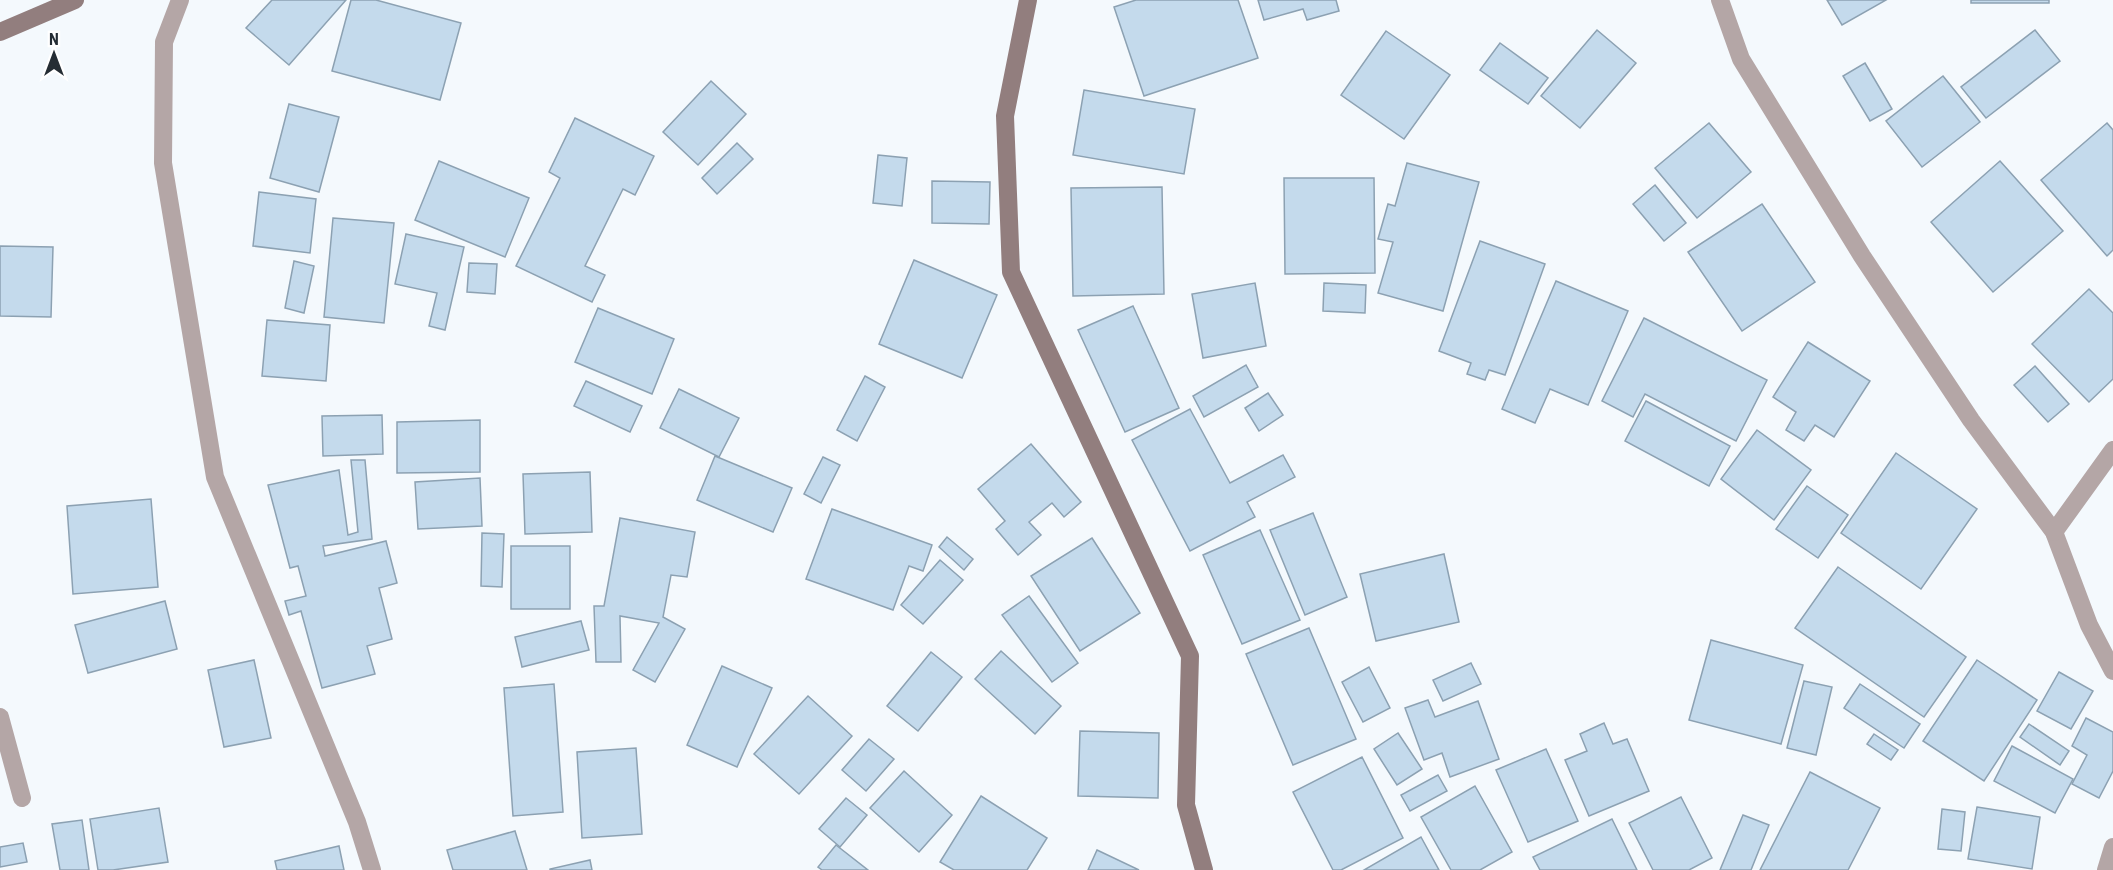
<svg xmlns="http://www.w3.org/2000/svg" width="2113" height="870" font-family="'Roboto Condensed',sans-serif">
<rect width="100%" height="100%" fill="#f4f9fd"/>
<g fill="#c4daec" stroke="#8ca1b2" stroke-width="1.5">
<path d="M272,0h74l-57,65 -43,-37z"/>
<path d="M351,0h25l85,23 -21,77 -108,-29z"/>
<path d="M1136,0h102l20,58 -114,38 -30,-89z"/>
<path d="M1258,0h78l3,11 -32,9 -4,-11 -39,11z"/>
<path d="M1827,0h59l-44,25z"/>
<rect x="1971" y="0" width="78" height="3"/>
<path d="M1597,30l39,33 -56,65 -39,-32z"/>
<path d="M2035,30l25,31 -74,57 -25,-31z"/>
<path d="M1386,31l64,44 -46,64 -63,-44z"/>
<path d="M1500,43l48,35 -20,26 -48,-34z"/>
<path d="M1865,63l27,46 -22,12 -27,-45z"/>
<path d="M1943,76l37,46 -58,45 -36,-46z"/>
<path d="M711,81l35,33 -48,51 -35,-33z"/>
<path d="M1084,90l111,19 -11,65 -111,-19z"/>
<path d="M289,104l50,13 -20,75 -49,-14z"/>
<path d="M575,118l79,38 -19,39 -12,-6 -38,77 20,9 -13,27 -76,-36 44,-88 -11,-6z"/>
<path d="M1709,123l42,49 -54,46 -42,-50z"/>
<path d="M2107,123l6,7v120l-6,6 -66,-76z"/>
<path d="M737,143l16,16 -36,35 -15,-16z"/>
<path d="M878,155l29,3 -5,48 -29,-3z"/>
<path d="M439,161l90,37 -24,59 -90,-37z"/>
<path d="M2000,161l63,70 -70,61 -62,-70z"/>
<path d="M1407,163l72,19 -36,129 -65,-18 15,-51 -15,-3 10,-35 7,2z"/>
<path d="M1284,178h90l1,95 -90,1z"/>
<path d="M932,181l58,1 -1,42 -57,-1z"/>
<path d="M1655,185l31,38 -22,18 -31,-37z"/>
<path d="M1162,187l2,107 -91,2 -2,-108z"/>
<path d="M259,192l57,7 -6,54 -57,-7z"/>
<path d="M1762,204l53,78 -73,49 -54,-79z"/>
<path d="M333,218l61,5 -10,100 -60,-6z"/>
<path d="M406,234l58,13 -19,83 -16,-4 8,-33 -42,-9z"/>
<path d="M1480,241l65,23 -40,111 -16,-5 -4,10 -18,-6 4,-11 -32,-12z"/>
<path d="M0,246l53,1 -2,70 -51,-1z"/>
<path d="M914,260l83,35 -35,83 -83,-34z"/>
<path d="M294,261l20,5 -10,47 -19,-5z"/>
<path d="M469,263l28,1 -2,30 -28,-2z"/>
<path d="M1556,281l72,30 -40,94 -38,-16 -15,34 -33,-14z"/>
<path d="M1255,283l11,63 -63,12 -11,-64z"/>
<path d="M1324,283l42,2 -1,28 -42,-2z"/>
<path d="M2089,289l24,24v66l-24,23 -57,-58z"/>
<path d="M1133,306l46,102 -54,24 -47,-102z"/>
<path d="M598,308l76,31 -22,55 -77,-32z"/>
<path d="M1644,318l123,62 -31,61 -91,-47 -12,23 -31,-16z"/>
<path d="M267,320l63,5 -4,56 -64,-5z"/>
<path d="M1808,342l62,39 -36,56 -19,-12 -11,16 -18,-11 10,-18 -23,-15z"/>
<path d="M1246,365l12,22 -54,30 -11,-21z"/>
<path d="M2035,366l34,38 -21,18 -34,-37z"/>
<path d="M865,376l20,11 -28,54 -20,-11z"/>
<path d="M586,381l56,25 -12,26 -56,-26z"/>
<path d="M679,389l60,29 -20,39 -59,-29z"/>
<path d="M1268,393l15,22 -24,16 -14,-23z"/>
<path d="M1646,401l84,45 -21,40 -84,-45z"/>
<path d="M1190,409l40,74 53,-28 12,22 -48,25 8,15 -65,34 -58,-111z"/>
<path d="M382,415l1,39 -60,2 -1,-40z"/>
<path d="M480,420v52l-83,1v-51z"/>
<path d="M1757,430l54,40 -37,50 -53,-41z"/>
<path d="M1031,444l50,58 -17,15 -12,-14 -23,19 12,13 -23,20 -22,-26 9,-8 -27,-32z"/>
<path d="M1896,453l81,56 -56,80 -80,-56z"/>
<path d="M715,456l77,32 -19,44 -76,-32z"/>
<path d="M823,457l17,8 -19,38 -17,-9z"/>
<path d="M351,460h14l7,79 -49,7 2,10 61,-15 11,42 -18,5 13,51 -25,7 8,28 -53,14 -21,-77 -12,4 -4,-14 21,-5 -8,-30 -8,2 -22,-83 71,-15 9,65 10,-3z"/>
<path d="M590,472l2,60 -67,2 -2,-60z"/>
<path d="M480,478l2,48 -64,3 -3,-47z"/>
<path d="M1807,486l41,29 -30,43 -42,-29z"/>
<path d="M151,499l7,88 -85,7 -6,-88z"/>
<path d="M832,509l100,36 -9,26 -14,-5 -16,44 -87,-31z"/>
<path d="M1313,513l34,84 -42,18 -35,-85z"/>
<path d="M620,518l75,14 -8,45 -16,-2 -8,42 22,12 -30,53 -22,-12 26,-47 -39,-7 1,46h-25l-2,-56h10z"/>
<path d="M1260,530l40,90 -58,24 -39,-89z"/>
<path d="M482,533l22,1 -2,53 -21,-1z"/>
<path d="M947,537l26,22 -9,11 -25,-23z"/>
<path d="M1092,538l48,75 -60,38 -49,-75z"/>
<rect x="511" y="546" width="59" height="63"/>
<path d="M1444,554l15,68 -83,19 -16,-67z"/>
<path d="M940,560l23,20 -40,44 -22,-19z"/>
<path d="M1838,567l128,90 -42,60 -129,-89z"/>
<path d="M1029,596l49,67 -26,19 -50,-67z"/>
<path d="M165,601l12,48 -89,24 -13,-48z"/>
<path d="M581,621l8,29 -67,17 -7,-30z"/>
<path d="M1309,628l47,111 -63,26 -47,-111z"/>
<path d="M1711,640l92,25 -22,79 -92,-24z"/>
<path d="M1001,651l60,55 -26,28 -60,-55z"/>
<path d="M931,652l31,25 -44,54 -31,-25z"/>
<path d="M254,660l17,78 -47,9 -16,-77z"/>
<path d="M1977,660l60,40 -53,81 -61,-40z"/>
<path d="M1471,663l10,21 -38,17 -10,-21z"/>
<path d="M722,666l50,22 -35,79 -50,-22z"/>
<path d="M1369,667l21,41 -27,14 -21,-40z"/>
<path d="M2059,672l34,19 -22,38 -34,-18z"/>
<path d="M1804,681l28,6 -16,68 -29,-7z"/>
<path d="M554,684l9,128 -50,4 -9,-128z"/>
<path d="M1860,684l60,40 -16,24 -60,-40z"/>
<path d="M808,696l44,40 -53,58 -45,-40z"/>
<path d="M1428,700l7,17 43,-16 21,58 -49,18 -8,-24 -18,7 -19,-52z"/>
<path d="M2086,718l27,14v39l-14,27 -27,-14 15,-29 -15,-9z"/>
<path d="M1604,723l9,21 14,-5 22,52 -60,25 -24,-56 22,-9 -7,-17z"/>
<path d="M2029,724l40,27 -9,14 -40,-28z"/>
<path d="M1080,731l79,2 -1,65 -80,-2z"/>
<path d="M1398,733l24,36 -25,16 -23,-36z"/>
<path d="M1874,734l24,16 -7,10 -24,-16z"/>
<path d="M869,739l25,20 -28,32 -24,-21z"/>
<path d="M2012,746l61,33 -18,34 -61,-32z"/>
<path d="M636,748l6,86 -60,4 -5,-86z"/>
<path d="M1546,749l32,72 -50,21 -32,-72z"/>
<path d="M1362,757l41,81 -62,32h-8l-40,-78z"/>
<path d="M904,771l48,44 -33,37 -49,-44z"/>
<path d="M1810,772l70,36 -32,62h-88z"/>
<path d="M1438,775l9,16 -37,20 -9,-16z"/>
<path d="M1475,786l37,66 -32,18h-29l-30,-53z"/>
<path d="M981,796l66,42 -20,32h-73l-14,-8z"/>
<path d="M1681,797l31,61 -23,12h-36l-24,-47z"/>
<path d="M846,798l21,17 -27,32 -21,-18z"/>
<path d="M1977,807l63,10 -8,52 -64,-10z"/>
<path d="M159,808l9,54 -55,8h-15l-8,-51z"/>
<path d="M1942,809l23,3 -4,39 -23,-2z"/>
<path d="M1743,815l26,10 -18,45h-31z"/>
<path d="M1612,819l25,51h-97l-7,-13z"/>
<path d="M82,820l7,50h-29l-8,-46z"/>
<path d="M515,831l12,39h-74l-6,-20z"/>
<path d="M1421,837l18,33h-75z"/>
<path d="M23,843l4,19 -27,5v-20z"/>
<path d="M836,845l32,25h-46l-4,-3z"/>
<path d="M339,846l5,24h-67l-2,-9z"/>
<path d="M1097,850l42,20h-51z"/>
<path d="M590,860l2,10h-42v-1z"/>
</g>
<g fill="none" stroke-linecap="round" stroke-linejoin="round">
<g stroke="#b4a6a6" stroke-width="18">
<path d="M180,0l-16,42 -1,121 52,314 142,345 15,48"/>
<path d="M1720,0l21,59 121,197 109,164 83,112 35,93 24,46"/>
<path d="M2054,532l59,-82"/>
<path d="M0,717l22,81"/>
<path d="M2106,870l7,-23"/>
</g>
<g stroke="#927e7e" stroke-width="18">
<path d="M1028,0l-23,116 6,156 179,384 -4,149 18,65"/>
<path d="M0,32l75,-32"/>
</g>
</g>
<g transform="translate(54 54)" stroke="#ffffff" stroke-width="4.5" paint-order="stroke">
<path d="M0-4.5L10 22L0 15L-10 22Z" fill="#252d34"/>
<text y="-9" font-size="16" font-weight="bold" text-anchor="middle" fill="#252d34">N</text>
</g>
</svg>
